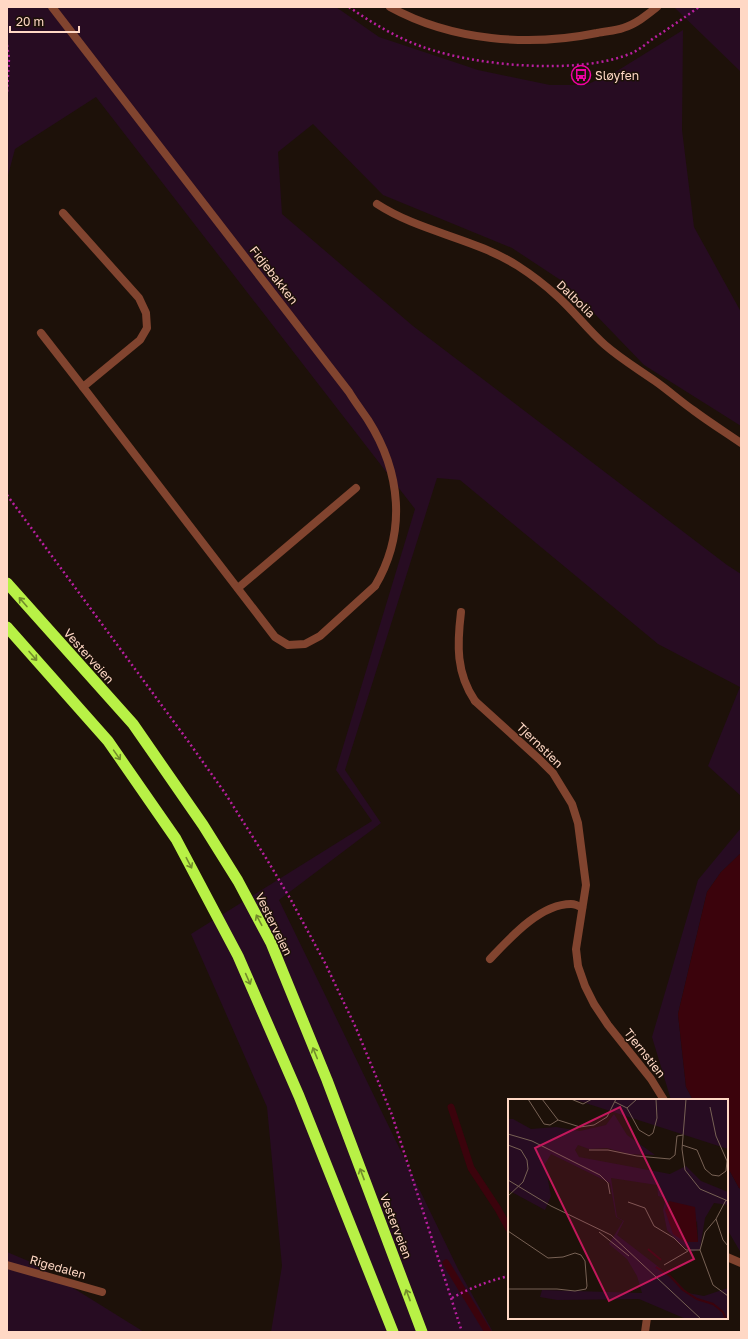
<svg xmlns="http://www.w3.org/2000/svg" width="748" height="1339" font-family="'Golos Text',sans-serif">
<rect width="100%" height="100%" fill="#1d1109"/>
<g fill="#270c22">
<path d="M7,7h329l43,30 99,33 72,15h36l31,-14 66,-41 -1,100 12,97 47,85v114l-97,-61 -79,-82 -53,-35 -129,-53 -70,-71 -35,28 4,62 131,112 314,239 14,9v222l-33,-30 32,-79 -82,-43 -198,-164 -23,-2 -92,292 36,53 -102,77 179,369 35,63h-222l11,-66 -15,-159 -76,-173 181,-113 -36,-51 79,-261 -319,-412 -81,52 -8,30z"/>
<path d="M674,7h67v65z"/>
<path d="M741,828v25l-20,19 -14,20 -29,122 8,73 7,13h-22l-19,-63 46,-157z"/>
<path d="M727,1166l12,22 2,1v64l-14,-24z"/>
<path d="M7,1252l26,11 111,69h-137z"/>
</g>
<path fill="#3b030c" d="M741,853v336l-2,-1 -12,-22v-66h-34l-7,-13 -8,-73 29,-122 14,-20z"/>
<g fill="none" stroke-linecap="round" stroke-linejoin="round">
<g stroke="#3b030c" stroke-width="7">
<path d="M451,1107l20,61 27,41 11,20"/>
<path d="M446,1263l42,69"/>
</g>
<g stroke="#b91fa0" stroke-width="2.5" stroke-dasharray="2 3" stroke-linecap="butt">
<path d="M349,7c23,16 48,31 74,40 52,19 160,29 211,5 8,-4 15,-11 23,-16 14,-9 28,-19 42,-29"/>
<path d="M7,45l2,13 -2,35"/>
<path d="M7,495l181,246 37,52 41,65 25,42 34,63 31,65 36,87 70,217"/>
<path d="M452,1298c18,-10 36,-17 57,-22"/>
</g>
<g stroke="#81442f" stroke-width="8">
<path d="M63,213l76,85 7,15 1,15 -7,12 -57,47 192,250 13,8 17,-1 15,-8 55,-50"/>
<path d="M41,333l42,54"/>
<path d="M238,588l118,-100"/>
<path d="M461,612c-4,33 -5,61 14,89"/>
<path d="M490,959c20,-21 50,-55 81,-55 3,0 8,2 11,4"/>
<path d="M7,1265l95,27"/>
<path d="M645,1332l2,-14"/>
</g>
<g stroke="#81442f" stroke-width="8">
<path d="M52,7l297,385c6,10 13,19 19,28 33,52 39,112 7,166"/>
<path d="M377,204c43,28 97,34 141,62 14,9 27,19 39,30 17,15 31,34 48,49 16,14 33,24 50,36 13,9 25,20 38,29 16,12 32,22 48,33"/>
<path d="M475,701l64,58 14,14 19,31 6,19 8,62 -10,64 2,17 7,20 9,18 14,21 43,54 13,21"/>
<path d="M727,1257l14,6"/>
</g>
<path stroke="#81442f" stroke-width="8" d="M390,7c62,34 139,40 207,26 8,-2 18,-2 26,-5 13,-4 24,-13 34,-21"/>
<g stroke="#b8f146" stroke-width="11">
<path d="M7,583l126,141 70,101 35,56 33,62 56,137 95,252"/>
<path d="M7,627l101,114 68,98 62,117 61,140 94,236"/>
</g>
</g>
<defs><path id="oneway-shaft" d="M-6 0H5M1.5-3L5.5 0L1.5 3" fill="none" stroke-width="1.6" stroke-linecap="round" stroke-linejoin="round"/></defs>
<g stroke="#728c2b">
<use href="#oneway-shaft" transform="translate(23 602) rotate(-131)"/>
<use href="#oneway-shaft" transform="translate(33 656) rotate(49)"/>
<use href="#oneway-shaft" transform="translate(117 755) rotate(55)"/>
<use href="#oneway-shaft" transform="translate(189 863) rotate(62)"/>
<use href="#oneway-shaft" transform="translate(259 920) rotate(-118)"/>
<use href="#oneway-shaft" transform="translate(248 979) rotate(66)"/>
<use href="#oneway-shaft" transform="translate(315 1053) rotate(-112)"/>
<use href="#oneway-shaft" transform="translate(362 1174) rotate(-111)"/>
<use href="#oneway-shaft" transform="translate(408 1295) rotate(-111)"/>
</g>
<defs>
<g id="bus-ring" transform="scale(1)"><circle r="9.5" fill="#1d1109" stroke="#f000a3" stroke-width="1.5"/><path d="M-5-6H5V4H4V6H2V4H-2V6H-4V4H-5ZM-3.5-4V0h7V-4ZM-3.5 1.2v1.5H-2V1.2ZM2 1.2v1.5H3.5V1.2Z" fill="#f000a3"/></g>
</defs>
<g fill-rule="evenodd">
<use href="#bus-ring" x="581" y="75"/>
</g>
<g text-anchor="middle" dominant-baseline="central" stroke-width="3" stroke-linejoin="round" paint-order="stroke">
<g font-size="12" fill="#ffd8c5" stroke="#1d1109" text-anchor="start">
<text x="595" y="75">Sløyfen</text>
</g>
<g font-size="12" fill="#ffd8c5" stroke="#1d1109">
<text transform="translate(274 275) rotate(52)">Fidjebakken</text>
<text transform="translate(576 299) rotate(44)">Dalbolia</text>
<text transform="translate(89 656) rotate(48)">Vesterveien</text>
<text transform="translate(540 745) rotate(44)">Tjernstien</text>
<text transform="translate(274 924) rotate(64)">Vesterveien</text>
<text transform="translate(645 1053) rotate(52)">Tjernstien</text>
<text transform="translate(396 1226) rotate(69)">Vesterveien</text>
<text transform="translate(58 1267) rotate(16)">Rigedalen</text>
</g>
</g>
<g transform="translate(508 1099)">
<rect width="220" height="220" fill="#1d1109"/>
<path d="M65,0h155v50zM106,15l13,21 28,20 -26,-1 -22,-6 -18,1 -11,-4 -3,5 4,7 91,17 16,-8 15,15 27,11v13l-14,-2 -9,15 -5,31 -7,3 -14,-9 -12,-13 -4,-20 3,-12 -8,-2 -1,-11 -46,-7 6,39 7,4 -7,14 56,43 15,15 16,3 24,-8v31h-42l-47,-20 -82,1 -17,-3 2,-7 100,3 -5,-17 -10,-17 -18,-15 14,-23 -7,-4 -6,-34 -59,-29 -6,10 6,32 -6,14 -37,-20v-71h5l18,10 25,-2 24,4 26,-6zM189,122l1,21h-13z" fill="#270c22" fill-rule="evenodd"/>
<path d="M161,102l26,6 3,35h-13l-12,-8 -8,-24z" fill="#3b030c"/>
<path fill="none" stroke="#3b030c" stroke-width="2" d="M140,150l13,11M148,168l14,9 13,14 14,9 16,5 10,8 3,7"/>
<path fill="none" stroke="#776154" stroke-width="1" d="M20,0l16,25 6,1 8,-5M34,0l16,21 22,7 14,-2 13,-8 9,-18M63,0l12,5 9,-5M178,0l-4,50 3,21 15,19 28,12M107,3l12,6 12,22 10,6 4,-3 4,-15 -1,-19M119,9l10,-9M0,35l24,7 68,34 8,8 2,11M0,46l13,5 6,10 1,9 -5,13 -15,14M174,46l15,5 8,19 7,6 7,1 7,-5 1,-10 -11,-25 -6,-29M81,51h19l29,6 33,3 5,-4 2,-19 6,-1M0,81l43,26 60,29 90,84M218,101l-10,19 -11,13 -5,18 13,35 15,11M120,103l17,6 9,18 20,12 12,12h14M208,120l7,21 5,6M0,132l40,27 15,-1 12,-4 6,2 4,6 2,25 -1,3 -11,2 -18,-2h-49M91,133l30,24M156,166l24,-14"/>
<path fill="#c2185b" fill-opacity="0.15" stroke="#c2185b" stroke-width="2" d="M112,8l74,152 -85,42 -74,-153z"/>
<rect width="220" height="220" fill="none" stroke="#ffd8c5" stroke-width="2"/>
</g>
<rect width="748" height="1339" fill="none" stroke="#ffd8c5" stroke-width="16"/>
<path d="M10 26v6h69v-6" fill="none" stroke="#ffd8c5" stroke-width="2"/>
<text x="16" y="26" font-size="12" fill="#ffd8c5" stroke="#1d1109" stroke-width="3" paint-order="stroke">20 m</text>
</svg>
